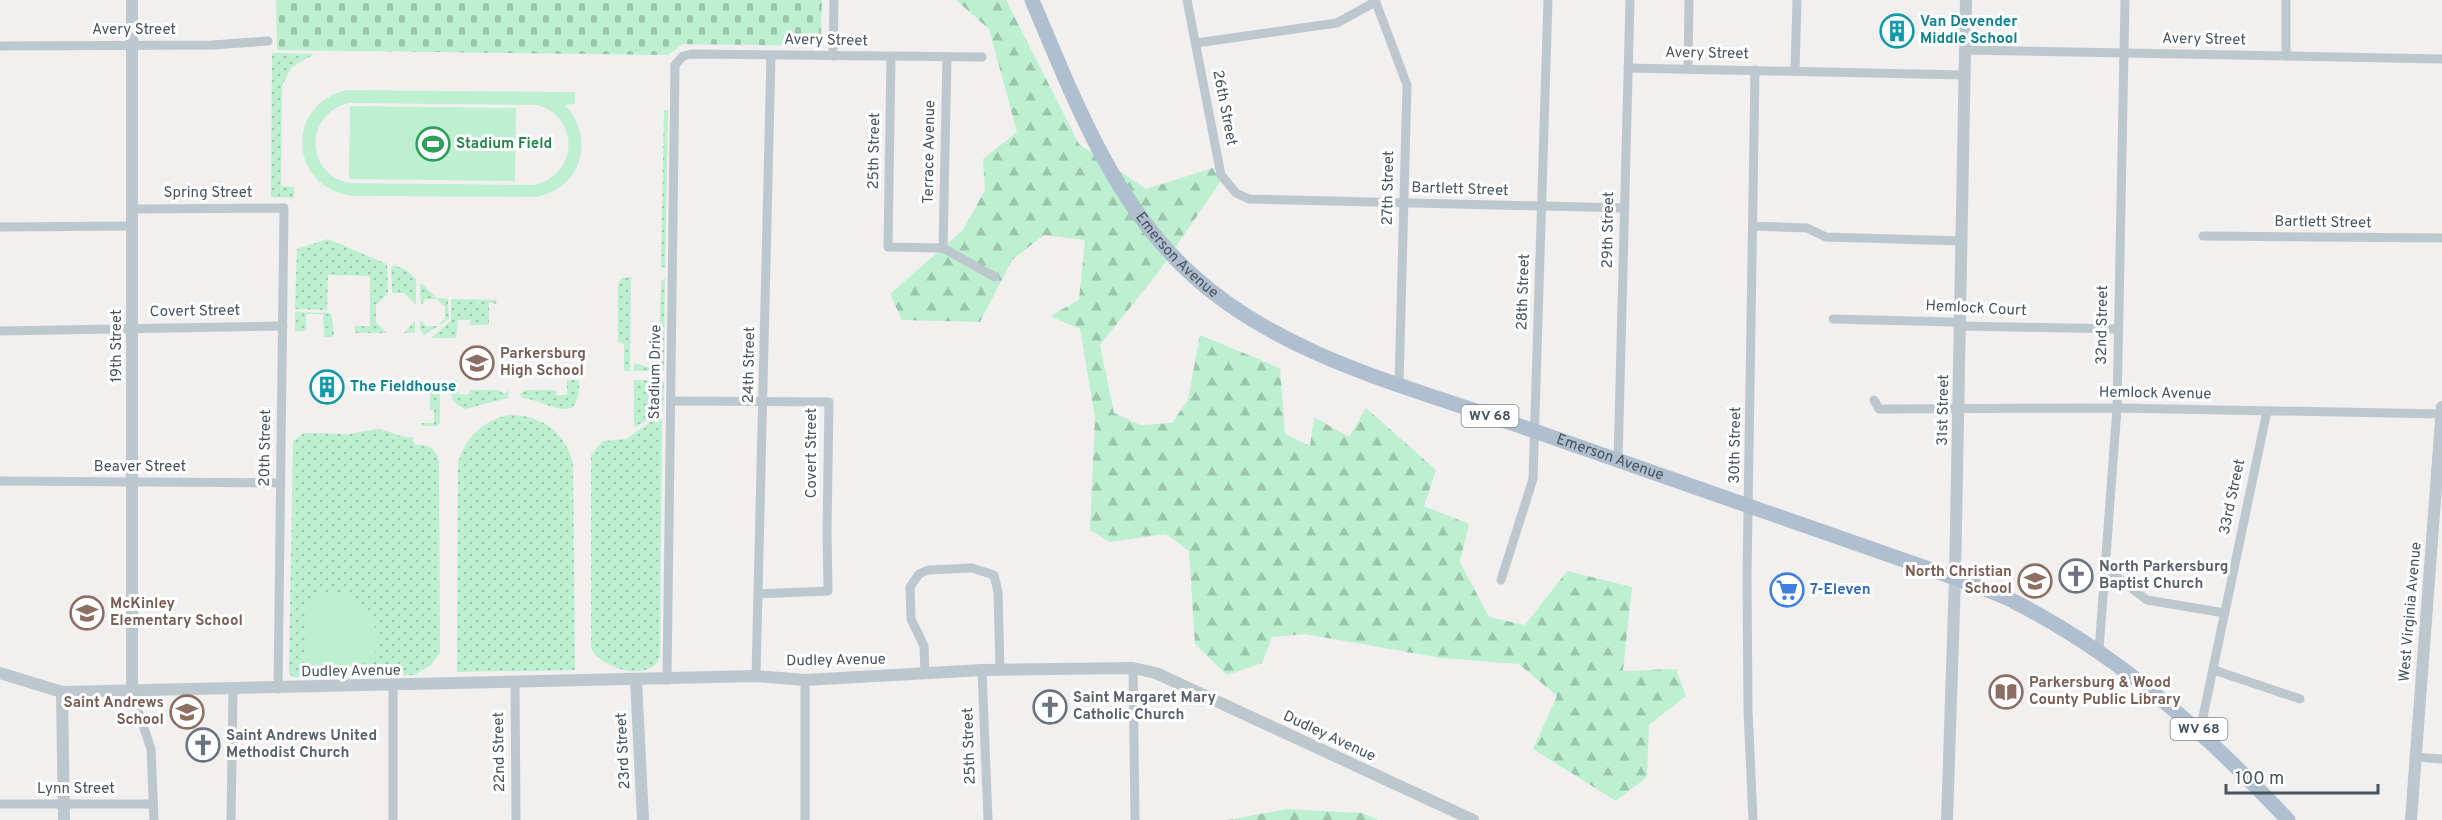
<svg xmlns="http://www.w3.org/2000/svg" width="2442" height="820" font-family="Overpass,sans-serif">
<defs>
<pattern id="grass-dots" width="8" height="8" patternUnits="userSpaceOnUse" patternTransform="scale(1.5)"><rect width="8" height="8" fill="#bdf0d0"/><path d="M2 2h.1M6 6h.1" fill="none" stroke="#9bc5ac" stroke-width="1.8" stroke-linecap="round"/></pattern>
<pattern id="forest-firs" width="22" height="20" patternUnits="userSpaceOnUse" patternTransform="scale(1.5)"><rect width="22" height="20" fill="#bdf0d0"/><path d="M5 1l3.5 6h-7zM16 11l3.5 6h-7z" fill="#9bc5ac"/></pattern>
<pattern id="cemetery-stones" width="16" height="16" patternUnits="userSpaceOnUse" patternTransform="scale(1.5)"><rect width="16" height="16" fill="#bdf0d0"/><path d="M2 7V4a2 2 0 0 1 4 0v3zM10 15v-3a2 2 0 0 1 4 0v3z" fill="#9bc5ac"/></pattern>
</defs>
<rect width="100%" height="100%" fill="#f2efef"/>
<g fill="url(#grass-dots)">
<path d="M272,53l42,1 -23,14 -9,18 -1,100 13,1v11l-23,-1z"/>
<path d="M664,110h4l-3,158 -4,-2z"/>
<path d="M328,239l59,25 1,29 -12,12v17l11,11h17l11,-12v12h-60v-7h15v-50l-42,-1 -1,35 -32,-1 2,-60z"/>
<path d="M394,265l12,5 10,9v26l-12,-12h-12l-1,-25z"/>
<path d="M631,277l-1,94h-6v-27l-6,-1v-59l4,-6z"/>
<path d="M665,279l-1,92h-30v-8l17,5 1,-8h7l2,-79z"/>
<path d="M420,284h2l15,14 11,1 1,20 -25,16 -4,-6v-9l6,6h12l7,-8v-11l-8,-8h-11l-5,6z"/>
<path d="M451,299l46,1 -1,4 -7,-2v23h-19v-5h-12l-2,18h-25l20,-17z"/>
<path d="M295,312l36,1 3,21 -3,3h-7l-1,-23h-17v17h-11z"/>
<path d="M430,380h10v44l-3,2h-16l1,-3h12v-13h-4z"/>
<path d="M448,380h10l1,14 10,1 1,-5h29l5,4 4,-4v8l-43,11c-14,-6 -17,-17 -17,-29z"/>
<path d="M567,380h12c2,51 -32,20 -56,18l-3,-4 5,-4h31v5h11z"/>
<path d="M634,380l30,1 -1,29 -27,17 -2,-1z"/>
<path d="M662,414l-2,242c-7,28 -60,13 -69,-8v-193l12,-14 23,-2z"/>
<path d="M508,415c33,0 55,15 65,47l2,208 -118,2 1,-210c9,-26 23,-40 50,-47z"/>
<path d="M376,429c13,1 24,9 36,8l3,8c13,-1 19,2 24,15l1,193 -10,13 -16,9 -121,2 -4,-4 4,-232 11,-8 46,1z"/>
</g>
<g fill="url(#forest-firs)">
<path d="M956,0h50l73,144 67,45 67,-21 7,14 -60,88 -60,75 14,68 27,12 31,-2 16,-23 12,-65 80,33 5,66 25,12 4,-29 35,20 17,-29 70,62 -12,36 45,18 -9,38 29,55 36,8 42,-54 65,16 -9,84 53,-2 10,27 -37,29 -2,52 -31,24 -83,-52 24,-53 -38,-32 -78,-6 -136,-24 -33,3 -10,26 -35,12 -32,-31 -6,-93 -23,-17 -56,8 -20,-12 5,-112 -15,-89 -30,-13 29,-16 6,-60 -41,-5 -32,25 -32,62 -78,-2 -12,-26 73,-64 22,-40 -2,-31 34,-27 -28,-103z"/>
<path d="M1287,809l75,4 17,7h-151z"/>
</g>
<path fill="url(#cemetery-stones)" d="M276,0h546l-1,35 -3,10 -5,1 -130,-2 -15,11 -391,-5z"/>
<g fill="#bdf0d0" fill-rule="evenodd">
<path d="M347,90l228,2v12l-10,1c31,33 17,82 -28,92l-182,-1c-66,-6 -72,-91 -8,-106zM349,103l187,2c44,10 43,69 -1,80l-187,-2c-44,-10 -43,-70 1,-80z"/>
<path d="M350,106l166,2 -1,73 -166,-2z"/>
<path d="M330,592c36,1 52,29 45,62l-14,11 -48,1 -8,-9 1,-52 10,-9z"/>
</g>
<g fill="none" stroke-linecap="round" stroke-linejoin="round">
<g stroke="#bdc7ce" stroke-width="9">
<path d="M1187,0l34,175 15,18 13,6 376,9"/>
<path d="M1375,0l32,85 -8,299"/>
<path d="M1196,43l141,-20 38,-21"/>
<path d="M0,46l213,-1 55,-4"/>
<path d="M1965,50l477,9"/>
<path d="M833,56l1,-56"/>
<path d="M891,56l-3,191 55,1 52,29"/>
<path d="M2286,56v-56"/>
<path d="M1628,68l337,7"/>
<path d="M1688,69l1,-69"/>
<path d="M1795,71l2,-71"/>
<path d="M132,209l152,-1 -6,481"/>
<path d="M1753,226l54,2 19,9 136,4"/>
<path d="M0,227l132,-1"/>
<path d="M2203,236l239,2"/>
<path d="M943,248l4,-191"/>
<path d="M1833,319l120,3 7,4 158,3"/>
<path d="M0,331l283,-5"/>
<path d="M1874,400l5,9 238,-1 325,6"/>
<path d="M671,401l158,1 -2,129 1,60 -70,3"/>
<path d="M1618,461l12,-461"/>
<path d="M0,481l281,2"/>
<path d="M2105,568l42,32 78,13"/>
<path d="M1501,580l32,-101 15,-479"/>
<path d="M2099,650l18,-242 8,-408"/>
<path d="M1133,668l2,152"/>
<path d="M982,670l6,150"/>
<path d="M2214,670l86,29"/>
<path d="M925,673l-1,-27 -13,-27 -1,-32 9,-13 9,-4 44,-2 22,7 4,17 2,78"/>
<path d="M756,676l15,-621"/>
<path d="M667,680l8,-615 8,-9 8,-2 291,3"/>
<path d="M805,680v140"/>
<path d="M515,683l1,137"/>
<path d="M393,686v134"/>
<path d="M132,692l19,57 3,71"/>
<path d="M2200,731l67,-320"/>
<path d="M2414,757l28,2"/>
<path d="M0,804h153"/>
<path d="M231,820l2,-130"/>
<path d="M1753,820l-5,-110 -1,-135 8,-505"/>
</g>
<g stroke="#bdc7ce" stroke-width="12">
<path d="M0,673l62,19 694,-16 49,4 177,-10 151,-2 23,5 317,147"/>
<path d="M636,680l7,140"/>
<path d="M62,692l2,128"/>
<path d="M132,692v-692"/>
<path d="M1947,820l8,-242 11,-578"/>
<path d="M2411,820l31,-413"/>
</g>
<path stroke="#afbfcf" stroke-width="15" id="s1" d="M1032,0c41,96 79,200 157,272 90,84 218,114 331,154 145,51 290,101 435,152 20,8 41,14 60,24 106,54 192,132 273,218"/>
</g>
<defs>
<g id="building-ring" transform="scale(1.725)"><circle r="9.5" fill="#fff" stroke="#0f9aa8" stroke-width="1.5"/><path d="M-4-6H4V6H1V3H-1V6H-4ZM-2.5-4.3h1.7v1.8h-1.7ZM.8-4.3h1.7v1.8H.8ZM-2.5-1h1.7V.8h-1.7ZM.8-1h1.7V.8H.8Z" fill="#0f9aa8"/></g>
<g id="stadium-ring" transform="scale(1.725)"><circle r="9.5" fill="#fff" stroke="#2e9e5b" stroke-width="1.5"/><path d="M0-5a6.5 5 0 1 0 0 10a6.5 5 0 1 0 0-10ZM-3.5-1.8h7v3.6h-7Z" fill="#2e9e5b"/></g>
<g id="school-ring" transform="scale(1.725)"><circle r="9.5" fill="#fff" stroke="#8d6e63" stroke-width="1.5"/><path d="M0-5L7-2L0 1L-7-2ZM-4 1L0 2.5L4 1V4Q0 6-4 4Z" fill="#8d6e63"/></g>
<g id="church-ring" transform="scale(1.725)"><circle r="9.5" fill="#fff" stroke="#6b7280" stroke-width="1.5"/><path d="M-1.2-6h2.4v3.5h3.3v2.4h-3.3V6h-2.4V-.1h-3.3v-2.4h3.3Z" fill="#6b7280"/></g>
<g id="supermarket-ring" transform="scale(1.725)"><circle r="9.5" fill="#fff" stroke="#3f7fe0" stroke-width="1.5"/><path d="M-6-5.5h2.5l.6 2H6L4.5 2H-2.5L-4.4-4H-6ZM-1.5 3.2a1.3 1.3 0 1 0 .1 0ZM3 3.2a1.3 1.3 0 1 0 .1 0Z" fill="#3f7fe0"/></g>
<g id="library-ring" transform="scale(1.725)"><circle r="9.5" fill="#fff" stroke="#8d6e63" stroke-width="1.5"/><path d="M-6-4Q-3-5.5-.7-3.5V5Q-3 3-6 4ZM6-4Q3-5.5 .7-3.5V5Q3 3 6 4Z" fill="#8d6e63"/></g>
</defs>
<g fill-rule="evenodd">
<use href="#building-ring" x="1897" y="31"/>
<use href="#stadium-ring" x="433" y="144"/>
<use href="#school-ring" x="477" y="363"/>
<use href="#building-ring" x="327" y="387"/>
<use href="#church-ring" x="2076" y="576"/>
<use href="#school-ring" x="2035" y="581"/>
<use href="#supermarket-ring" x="1787" y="590"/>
<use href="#school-ring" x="87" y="613"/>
<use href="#library-ring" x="2006" y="692"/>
<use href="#church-ring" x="1050" y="707"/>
<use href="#school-ring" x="187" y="712"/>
<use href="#church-ring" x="203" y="745"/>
</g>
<g text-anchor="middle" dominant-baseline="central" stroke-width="6" stroke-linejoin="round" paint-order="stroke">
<g fill="#fff" stroke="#7e878e" stroke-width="1.5">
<rect x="1461.5" y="405" width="57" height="22" rx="4.5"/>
<rect x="2170.5" y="718" width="57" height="22" rx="4.5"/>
</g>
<g font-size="14" font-weight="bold" fill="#47535d">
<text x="1490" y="416">WV 68</text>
<text x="2199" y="729">WV 68</text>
</g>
<g font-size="15" font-weight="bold" fill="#0d838f" stroke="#fff" text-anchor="start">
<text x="1920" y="22">Van Devender<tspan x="1920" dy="17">Middle School</tspan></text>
<text x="350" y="387">The Fieldhouse</text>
</g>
<g font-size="15" fill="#47535d" stroke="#fff">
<text x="134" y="30">Avery Street</text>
<text transform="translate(2204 40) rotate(1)">Avery Street</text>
<text transform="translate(826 41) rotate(1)">Avery Street</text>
<text transform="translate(1707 54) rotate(1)">Avery Street</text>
<text transform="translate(1224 108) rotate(79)">26th Street</text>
<text transform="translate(875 151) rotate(-89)">25th Street</text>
<text transform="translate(930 152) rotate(-89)">Terrace Avenue</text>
<text transform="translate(1389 188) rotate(-89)">27th Street</text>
<text transform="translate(1460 190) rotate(2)">Bartlett Street</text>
<text x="208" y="193">Spring Street</text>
<text transform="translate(2323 223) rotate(1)">Bartlett Street</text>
<text transform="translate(1609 230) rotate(-89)">29th Street</text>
<text stroke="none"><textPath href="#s1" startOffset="296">Emerson Avenue</textPath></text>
<text transform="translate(1524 292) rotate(-88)">28th Street</text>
<text transform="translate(1976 309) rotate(3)">Hemlock Court</text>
<text transform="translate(195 312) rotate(-1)">Covert Street</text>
<text transform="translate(2103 325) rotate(-89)">32nd Street</text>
<text transform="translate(117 346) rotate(-90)">19th Street</text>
<text transform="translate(750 365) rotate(-89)">24th Street</text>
<text transform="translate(656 372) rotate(-89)">Stadium Drive</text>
<text transform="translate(2155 394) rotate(1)">Hemlock Avenue</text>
<text transform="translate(1944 410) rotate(-89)">31st Street</text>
<text transform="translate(1736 445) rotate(-89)">30th Street</text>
<text transform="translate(266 448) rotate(-89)">20th Street</text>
<text transform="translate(812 453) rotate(-90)">Covert Street</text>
<text stroke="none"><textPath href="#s1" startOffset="780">Emerson Avenue</textPath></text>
<text x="140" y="467">Beaver Street</text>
<text transform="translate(2233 497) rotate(-78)">33rd Street</text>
<text transform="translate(2411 612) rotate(-85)">West Virginia Avenue</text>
<text transform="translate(836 661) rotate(-1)">Dudley Avenue</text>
<text transform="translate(351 672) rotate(-1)">Dudley Avenue</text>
<text transform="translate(1329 737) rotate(25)">Dudley Avenue</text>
<text transform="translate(970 746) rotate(-92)">25th Street</text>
<text transform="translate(624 751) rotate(-93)">23rd Street</text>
<text transform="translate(500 752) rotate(-91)">22nd Street</text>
<text x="76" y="789">Lynn Street</text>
</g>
<g font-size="15" font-weight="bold" fill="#27864d" stroke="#fff" text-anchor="start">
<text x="456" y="144">Stadium Field</text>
</g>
<g font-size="15" font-weight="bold" fill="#785e54" stroke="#fff" text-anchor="start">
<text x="500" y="354">Parkersburg<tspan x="500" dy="17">High School</tspan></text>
<text x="2012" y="572" text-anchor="end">North Christian<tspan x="2012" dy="17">School</tspan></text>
<text x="110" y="604">McKinley<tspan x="110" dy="17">Elementary School</tspan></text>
<text x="2029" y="683">Parkersburg &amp; Wood<tspan x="2029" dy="17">County Public Library</tspan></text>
<text x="164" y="703" text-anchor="end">Saint Andrews<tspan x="164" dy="17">School</tspan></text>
</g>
<g font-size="15" font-weight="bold" fill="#5b616d" stroke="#fff" text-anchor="start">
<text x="2099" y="567">North Parkersburg<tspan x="2099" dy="17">Baptist Church</tspan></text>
<text x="1073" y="698">Saint Margaret Mary<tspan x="1073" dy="17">Catholic Church</tspan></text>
<text x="226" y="736">Saint Andrews United<tspan x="226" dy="17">Methodist Church</tspan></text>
</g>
<g font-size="15" font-weight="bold" fill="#366cbe" stroke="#fff" text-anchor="start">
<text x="1810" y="590">7-Eleven</text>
</g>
</g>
<path d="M2226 784v9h152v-9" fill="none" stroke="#47535d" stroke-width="3"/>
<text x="2235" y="784" font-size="18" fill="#47535d" stroke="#ffffff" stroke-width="4.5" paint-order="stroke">100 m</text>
</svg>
